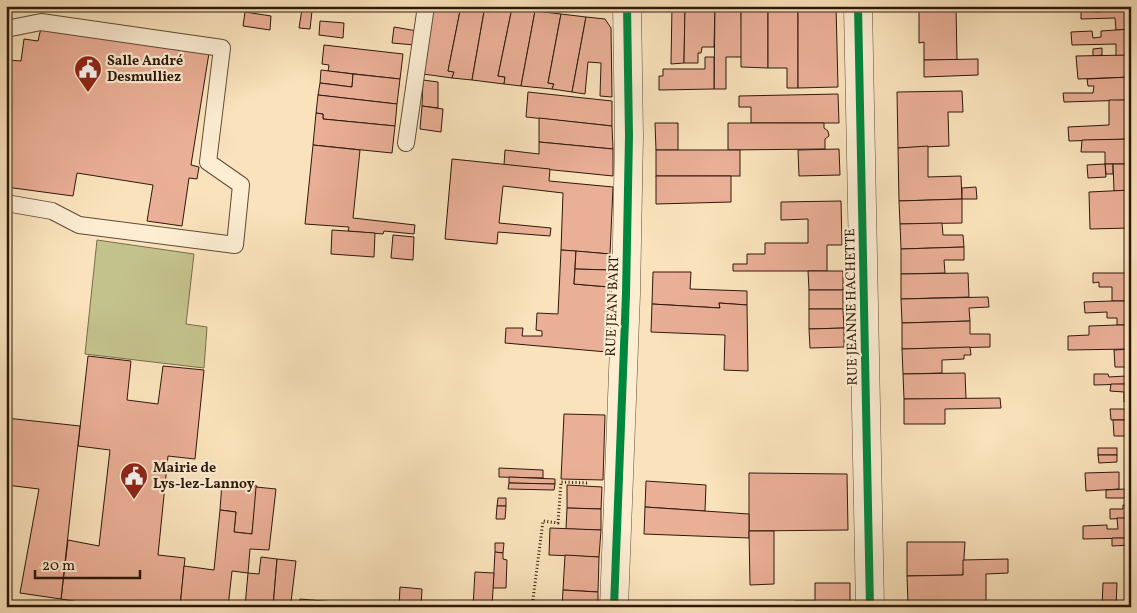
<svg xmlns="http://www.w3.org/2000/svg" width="1137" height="613" font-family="Vollkorn,serif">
<rect width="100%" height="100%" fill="#fae3bc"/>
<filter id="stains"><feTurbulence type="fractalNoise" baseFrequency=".004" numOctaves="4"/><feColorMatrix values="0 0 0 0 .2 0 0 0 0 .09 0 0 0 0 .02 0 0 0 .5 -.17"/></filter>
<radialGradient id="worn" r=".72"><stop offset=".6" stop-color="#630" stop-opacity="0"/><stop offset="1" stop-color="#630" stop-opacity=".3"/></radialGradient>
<path fill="#c4c28c" stroke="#796d4c" d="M97,240l97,14 -8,70 21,3 -3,41 -119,-14z"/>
<g fill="#eaaf97" stroke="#2e180c">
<path d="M48,6h23l-1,5 -23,-3z"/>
<path d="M433,6h28l-13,65 6,1 -2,6 -29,-4z"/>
<path d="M461,6h24l-13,74 -20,-2 2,-6 -6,-1z"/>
<path d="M485,6l27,2 -14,68 7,1 -1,7 -32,-4z"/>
<path d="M672,6h13l-1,57 -13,1z"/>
<path d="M685,6h30l-1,41h-12l-1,6h-3v10h-14z"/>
<path d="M715,6h26l1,51h-16v32h-12z"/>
<path d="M741,6h27v62l-27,-1z"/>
<path d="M768,6h30v82h-11v-20h-19z"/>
<path d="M798,6h38l2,81 -40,1z"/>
<path d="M919,6h37l1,54h-33v-18l-5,1z"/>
<path d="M1092,6l1,6h7l1,-6h30v23l-15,1 -1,-12 -34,1v-12z"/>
<path d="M512,8l23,3 -14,75 -17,-2 1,-7 -7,-1z"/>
<path d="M302,9l10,2 -2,18 -11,-1z"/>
<path d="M535,11l26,3 -13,69 6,1 -2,5 -31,-3z"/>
<path d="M245,12l26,4 -1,14 -27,-4z"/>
<path d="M561,14l25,3 -14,75 -20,-3 2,-5 -6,-1z"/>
<path d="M586,17l19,2 6,9 1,69 -12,-1 1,-33 -13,-1 -3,32 -13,-2z"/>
<path d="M320,21l24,2 -1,15 -24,-3z"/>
<path d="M394,27l23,4 -2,14 -23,-2z"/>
<path d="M41,28l168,25 -18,112 8,2 -2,12 -8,-1 -7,48 -35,-5 6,-36 -76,-12 -4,23 -67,-9v-117l2,-10 13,1 3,-22 14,2z"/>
<path d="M1131,29v26l-15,1v-12l-44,1 -1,-13 21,-1 1,7 8,-1v-6z"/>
<path d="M324,45l79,9 -3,25 -72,-8 1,-6 -7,-1z"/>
<path d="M1102,48v7l-9,1v-7z"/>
<path d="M1131,55v22l-53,2 -2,-23z"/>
<path d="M705,57h9v32l-55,1v-14h4v-7h42z"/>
<path d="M978,59v16l-54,2v-17z"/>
<path d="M321,70l32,4 -1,13 -32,-4z"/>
<path d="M353,74l47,5 -3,25 -79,-9 2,-12 32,4z"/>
<path d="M1131,77v23l-67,2 -1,-9h30l1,-7h-6l-1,-7z"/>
<path d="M423,80l15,2v26l-16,-2z"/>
<path d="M962,91l1,21h-15l1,34 -51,2 -1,-56z"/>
<path d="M528,92l84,9v25l-86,-9z"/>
<path d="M838,94l1,29h-88v-16h-12v-11z"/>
<path d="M318,95l79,9 -2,22 -72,-7v-5l-7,-1z"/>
<path d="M1109,100h22v39l-62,2 -1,-14 41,-2z"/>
<path d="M422,106l21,3 -2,23 -21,-3z"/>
<path d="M316,113l7,1v5l72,7 -3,27 -79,-8z"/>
<path d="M539,118l73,8 1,23 -74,-7z"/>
<path d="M655,123h23v27h-22z"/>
<path d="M728,123h96v5l4,3 1,5 -4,3v10l-97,1z"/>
<path d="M1131,139v25h-26v-12h-24l1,-12z"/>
<path d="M539,142l74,7v27l-109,-11 1,-15 34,4z"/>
<path d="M313,145l47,5 -7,68 62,7 -1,9 -30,-3 -1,3 -35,-3 1,-4 -44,-3z"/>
<path d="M928,146v31l33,-1 1,23 -63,2 -1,-53z"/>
<path d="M839,149l1,26 -41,1 -1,-26z"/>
<rect x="656" y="150" width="84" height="26"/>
<path d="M452,159l98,10 -1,12 64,6 -3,67 -49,-4 2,-57 -60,-7 -4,37 52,5 -1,8 -52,-4 -1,12 -52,-5z"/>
<path d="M1105,164h8v10h-7z"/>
<path d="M1105,164l1,13 -18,1 -1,-13z"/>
<path d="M1113,164h18v26l-17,1z"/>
<path d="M656,176h75v26l-75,2z"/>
<path d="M976,187l1,12h-15v-11z"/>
<path d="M1131,190v38l-41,1 -1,-37z"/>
<path d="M962,199v24l-62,1 -1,-23z"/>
<path d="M841,201l1,44h-15v26h-94v-7h14v-10h18v-11h43v-24l-27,1v-18z"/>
<path d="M942,223l1,12h20l1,12 -63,2 -1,-25z"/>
<path d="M332,230l43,3 -1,24 -43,-3z"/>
<path d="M393,235l21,2 -1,23 -22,-2z"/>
<path d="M964,247v13h-20l1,13 -44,1v-25z"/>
<path d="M561,250l15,1 -2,33 35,3 -2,65 -102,-9 1,-15h17l-1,8h20v-5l-6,-1 1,-17 21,1z"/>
<path d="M576,251l34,3v16l-35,-1z"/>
<path d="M575,269l35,1 -1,17 -35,-3z"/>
<path d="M808,271h35v19h-34z"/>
<path d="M653,272h38l-1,17 57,2v14l-28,-2 1,5 -68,-4z"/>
<path d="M968,273l1,24 -68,2v-25z"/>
<path d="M1093,273h38v28h-19v-14h-13v-5l-6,1z"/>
<rect x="809" y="290" width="34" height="19"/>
<path d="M988,297l1,10 -20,1 1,13 -68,2 -1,-24z"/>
<path d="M1112,301h19v24h-14v-7h-10v-6l-22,1 -1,-11z"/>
<path d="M719,303l28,2 1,66 -24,-1 1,-35 -74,-3 1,-28 68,4z"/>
<path d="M809,309h34l1,19 -35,1z"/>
<path d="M970,321v13h20v13l-88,2v-26z"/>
<path d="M1117,325h14v24l-63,1v-14l21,-1v-9z"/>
<path d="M844,328v19l-34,1 -1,-19z"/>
<path d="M970,347l1,8h-7v4l-22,1v13l-39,1 -1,-25z"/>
<path d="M1131,349v35l-37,1v-11h14l1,3 17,-1 -1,-9h-10l-1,-17z"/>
<path d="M88,356l43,5 -4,39 31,4 5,-38 41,4 -9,89 -27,-3 -10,99 27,3 -5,49h-70l-49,-8 7,-59 31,6 11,-96 -32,-4z"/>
<path d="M965,373l1,26h-62l-1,-25z"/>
<path d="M1111,384h20v18h-7v-10l-14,-1z"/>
<path d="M1000,398l1,10 -56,1v15h-41v-25z"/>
<path d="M1110,409h15l1,11h-15z"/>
<path d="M564,414l41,1 -2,65 -42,-1z"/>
<path d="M6,418l74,8 -19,173 -41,-6 19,-104 -33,-4z"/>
<path d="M1113,420h18v16h-17z"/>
<rect x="1098" y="448" width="19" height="7"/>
<path d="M1098,455h19v7l-18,1z"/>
<path d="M499,468l44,2v8l-44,-1z"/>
<path d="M1119,472v17l-33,2 -1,-18z"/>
<path d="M749,473l98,1 1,56 -99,1z"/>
<path d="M509,477l46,2v5l-46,-1z"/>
<path d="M646,481l60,4 -1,26 -60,-4z"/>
<path d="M222,483l35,3 -5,48 -18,-2 2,-20 -16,-2z"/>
<path d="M509,483l46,1 -1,6 -46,-1z"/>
<path d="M567,485l35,2 -1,22 -34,-1z"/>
<path d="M256,487l20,2 -7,61 -19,-1 -2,24 -16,-2 -4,36h-48l4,-41 30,4 6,-60 16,2 -2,20 18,2z"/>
<path d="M1125,489v9h-19v-8z"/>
<path d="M498,498h8v8h-9z"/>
<path d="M1123,505h8v13l-21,1v-10h13z"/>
<path d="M497,506h9l-1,13h-9z"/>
<path d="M645,507l104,7v24l-105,-4z"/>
<path d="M567,508l34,1v21l-35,-1z"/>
<path d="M1117,518h14v20l-48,1v-13l24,-1v4h11z"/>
<path d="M550,528l51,2 -2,27 -50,-2z"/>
<path d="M749,531h25v53l-24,1z"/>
<path d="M1112,538h19v7l-19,1z"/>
<path d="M907,542h58l-2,33 -56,1z"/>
<path d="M495,543h9l-1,10 -8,-1z"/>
<path d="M495,552l8,1v6l4,1 -1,28h-13z"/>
<path d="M565,555l34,2 -1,35 -35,-2z"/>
<path d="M261,557l16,2 -4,48h-28l3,-34 11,1z"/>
<path d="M277,559l19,2 -5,41h9v5h-27z"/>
<path d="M1008,559v14l-22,1v28l-78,1 -1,-27 56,-1v-15z"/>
<path d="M475,572l19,1 -2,34h-19z"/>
<path d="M815,583h35v24h-54l-1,-6h20z"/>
<path d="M1103,583h14l-1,24h-14z"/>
<path d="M400,587l22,2 -1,18h-22z"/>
<path d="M563,590l35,2v15h-36z"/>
<path d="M300,599l93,8h-93z"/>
<path d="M986,602v5h-78v-4z"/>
</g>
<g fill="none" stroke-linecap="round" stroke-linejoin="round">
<g stroke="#614b38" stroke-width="18">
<g id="service">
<path d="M6,29l35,-7 181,26 -14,114 33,23 -6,60 -156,-20 -27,-14 -46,-8"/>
<path d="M406,143l20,-137"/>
</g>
</g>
<g stroke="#614b38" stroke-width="29">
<g id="minor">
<path d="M858,6l12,601"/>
<path d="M614,607l12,-313 3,-158 -2,-130"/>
</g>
</g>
<path stroke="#2e180c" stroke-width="3" stroke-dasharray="1 2.5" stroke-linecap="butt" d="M532,607l11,-86 15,2 3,-41 27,1"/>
<use href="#service" stroke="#fcedd3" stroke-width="16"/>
<use href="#minor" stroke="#fcedd3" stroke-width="28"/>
<g stroke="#fcedd3" stroke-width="11">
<g id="cycleway">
<path d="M858,6l12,601"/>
<path d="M614,607l12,-313 3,-158 -2,-130"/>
</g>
</g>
<use href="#cycleway" stroke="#00873e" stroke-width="8"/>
</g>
<defs>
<g id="civic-pin" transform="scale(1.4375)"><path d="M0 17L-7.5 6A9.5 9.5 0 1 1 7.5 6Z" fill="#8f2418" stroke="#fcedd3"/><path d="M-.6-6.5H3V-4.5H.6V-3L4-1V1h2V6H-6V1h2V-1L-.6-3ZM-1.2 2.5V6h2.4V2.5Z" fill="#fff"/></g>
</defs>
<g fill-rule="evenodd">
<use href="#civic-pin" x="88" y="69"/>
<use href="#civic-pin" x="134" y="476"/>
</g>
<g text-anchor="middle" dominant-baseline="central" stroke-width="4.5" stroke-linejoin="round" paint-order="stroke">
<g font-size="14" font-weight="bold" fill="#2e180c" stroke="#fcedd3" text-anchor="start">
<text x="107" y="61">Salle André<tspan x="107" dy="16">Desmulliez</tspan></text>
<text x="153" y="468">Mairie de<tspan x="153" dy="16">Lys-lez-Lannoy</tspan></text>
</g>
<g font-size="14" fill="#2e180c" stroke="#fcedd3">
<text transform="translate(613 306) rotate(-88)">RUE JEAN BART</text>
<text transform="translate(852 307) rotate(-91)">RUE JEANNE HACHETTE</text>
</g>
</g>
<rect width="1137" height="613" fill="none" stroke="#fae3bc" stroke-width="25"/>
<rect x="8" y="8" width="1122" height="598" fill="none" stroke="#2e180c" stroke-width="2.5"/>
<rect x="12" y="12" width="1112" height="588" fill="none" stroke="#2e180c"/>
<path d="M35 570v8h105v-8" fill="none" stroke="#2e180c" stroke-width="2.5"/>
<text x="42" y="570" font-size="15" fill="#2e180c" stroke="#fcedd3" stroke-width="4" paint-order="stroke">20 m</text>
<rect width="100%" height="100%" filter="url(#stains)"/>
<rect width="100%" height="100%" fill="url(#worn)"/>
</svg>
